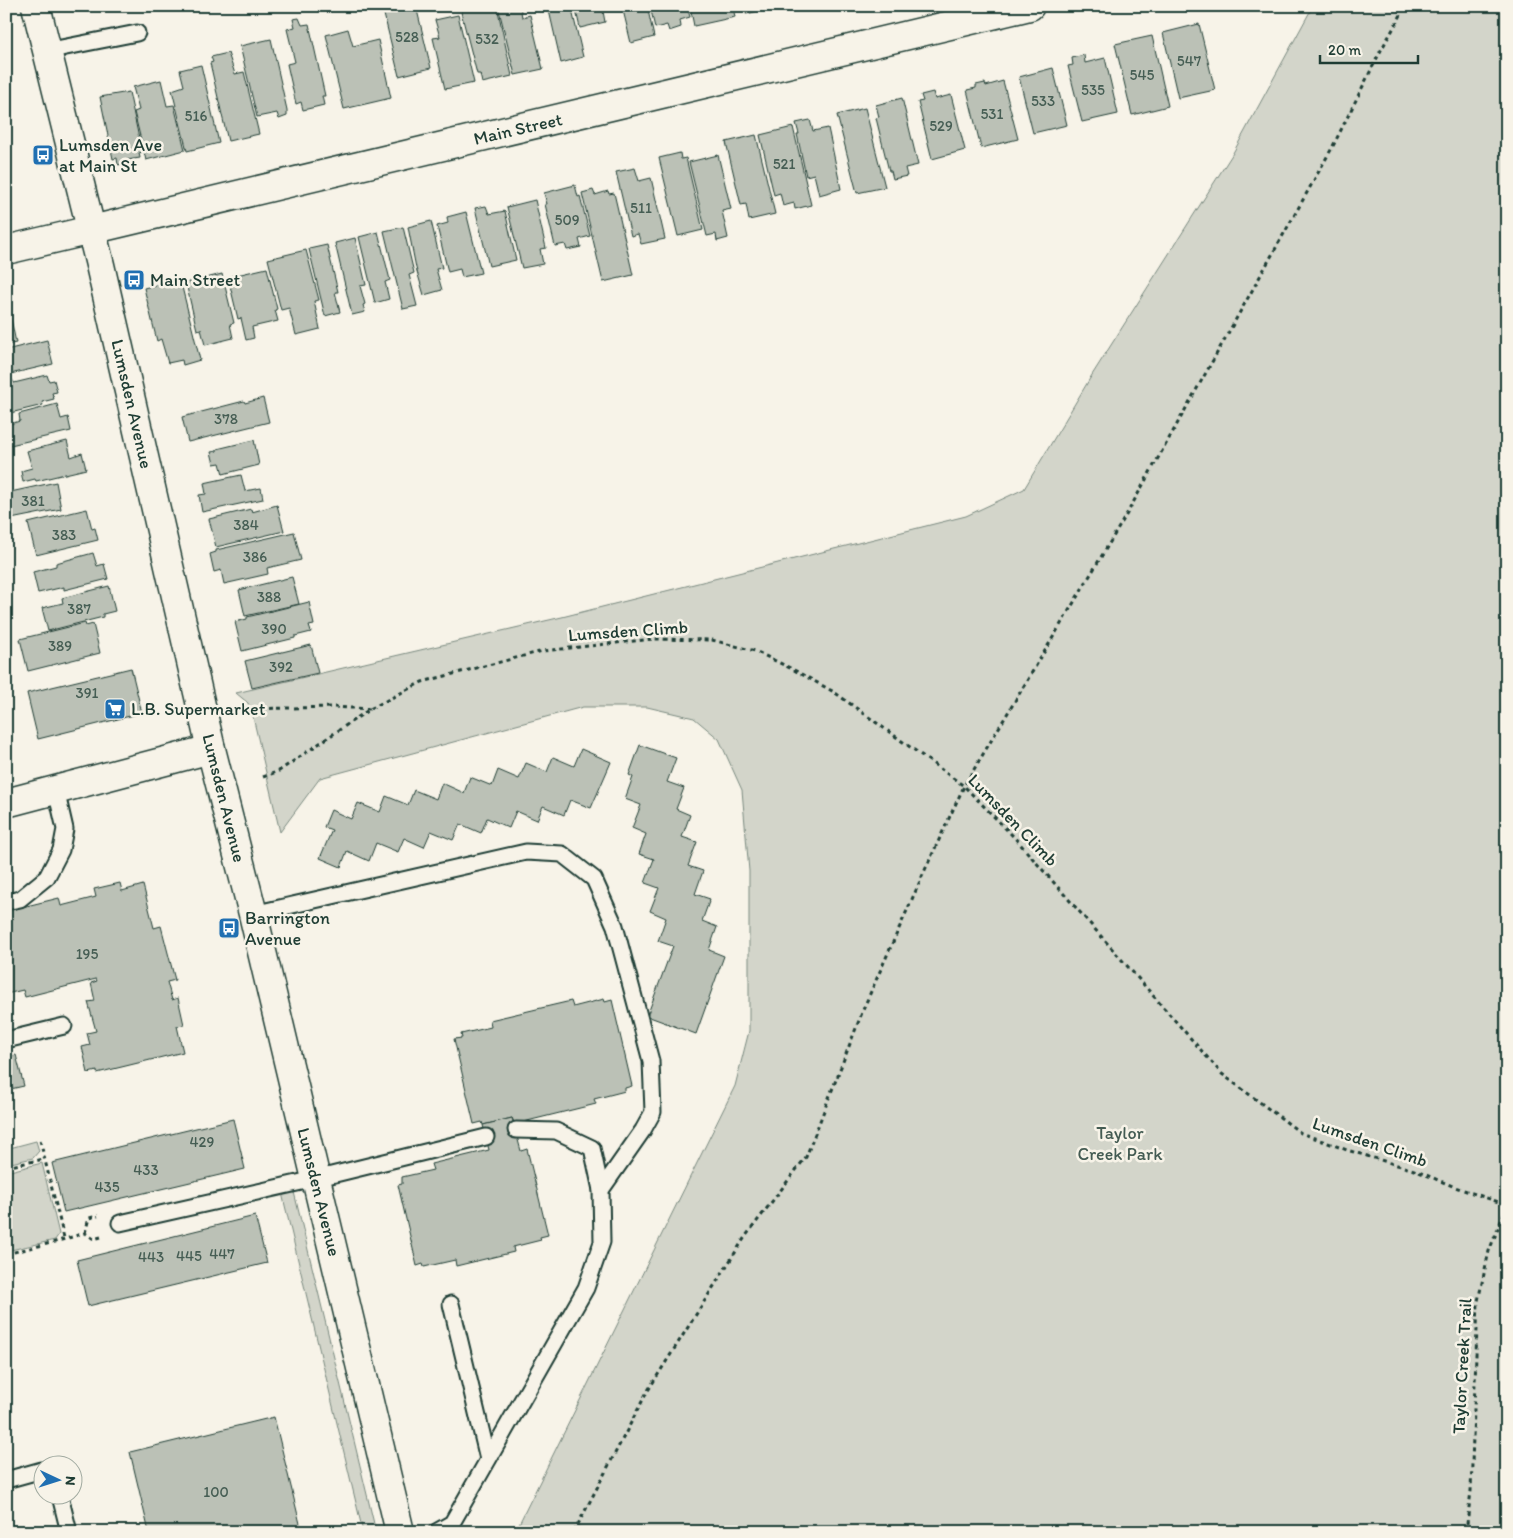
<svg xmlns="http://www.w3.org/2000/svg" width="1513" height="1538" font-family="Itim,sans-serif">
<rect width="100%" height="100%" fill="#f7f3e8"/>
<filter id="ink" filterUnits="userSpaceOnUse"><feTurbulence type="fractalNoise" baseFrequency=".02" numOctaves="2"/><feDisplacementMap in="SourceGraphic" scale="10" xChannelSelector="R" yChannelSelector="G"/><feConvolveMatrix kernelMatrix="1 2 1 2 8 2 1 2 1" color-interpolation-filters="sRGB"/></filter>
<g filter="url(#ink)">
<g fill="#d3d5ca" stroke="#79897f">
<path d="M1313,6h194v1526h-992l220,-446 14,-55v-160l-7,-81 -23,-51 -25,-21 -47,-11h-64l-263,71 -40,54 -27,-115 -5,-14 -12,-10 326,-76 404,-101 58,-27 68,-114 141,-222z"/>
<path d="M36,1141l3,10 -6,7 -27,6v-15z"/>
<path d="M42,1163l17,71 -4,6 -49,11v-79z"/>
<path d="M294,1192l82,340h-13l-81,-339z"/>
</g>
<g fill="#bbc1b6" stroke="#1f3d34">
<path d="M382,6h34l15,62 -32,8z"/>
<path d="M462,6h35l15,70 -30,7 -2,-9h-3l-16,-62 2,-1z"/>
<path d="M498,6h22l2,11 8,-2 13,54 -28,6z"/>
<path d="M548,6h23l12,51 -22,6z"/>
<path d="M575,6h27l3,16 -25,6z"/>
<path d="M622,6h25l7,31 -23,6z"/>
<path d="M650,6h37l3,11 -10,3 1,7 -12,4 -2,-6 -12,3z"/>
<path d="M690,6h45l-2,1 2,10 -41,9z"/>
<path d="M744,6h35l-33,8z"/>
<path d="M458,15l16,68 -29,6 -12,-51 7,-1 -5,-17z"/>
<path d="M299,18l3,7 7,-1 16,72h-3l2,9 -21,5 -2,-8 -5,2 -9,-40 8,-2 -8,-33 8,-2 -2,-8z"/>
<path d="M1199,24l16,66 -37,8 -15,-65z"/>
<path d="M348,29l5,17 25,-6 13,58 -47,11 -18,-74z"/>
<path d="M1152,36l16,70 -36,9 -17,-71z"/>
<path d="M271,39l16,71v6l-8,3 -2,-6 -20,4 -17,-71z"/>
<path d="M228,53l7,21 9,-2 15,62 -31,7 -18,-78 3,-1 -2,-5z"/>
<path d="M1084,55l1,8 20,-5 13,56 -36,8 -14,-56 5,-1 -1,-7z"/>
<path d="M201,65l18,78 -32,8 -15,-61 12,-4 -4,-16z"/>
<path d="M1053,68l14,57 -34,8 -14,-56z"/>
<path d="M161,80l6,26 7,-1 11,45 -39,10 -12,-48 5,-2 -6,-23z"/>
<path d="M1003,81l15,58 -37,9 -14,-58 9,-2v-3l9,-2 1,3z"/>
<path d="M129,92l13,60 -3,1 1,5 -13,2v3l-9,2 -1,-7 -4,1 -13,-62z"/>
<path d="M933,92l2,7 16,-4 14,55 -33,9 -14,-57 5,-1 -2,-6z"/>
<path d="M902,98l16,67 -13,3 2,8 -14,3 -2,-8h-2l-13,-53 3,-1 -3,-12z"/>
<path d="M865,108l20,79 -28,6 -20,-78z"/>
<path d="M810,120l3,11 15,-3 13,61 -22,6 -5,-21 -8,2 -9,-42h2l-3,-11z"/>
<path d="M793,127l18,78 -16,4 -1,-6 -11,3 -3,-13 -6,2 -14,-60z"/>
<path d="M756,135l19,79 -26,6 -3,-16 -5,1 -15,-63z"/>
<path d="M680,153l1,6 5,-1 17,72 -25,6 -19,-78z"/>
<path d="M718,155l13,54 -9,2 6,27 -11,3 -1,-7 -9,2 -18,-74z"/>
<path d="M635,168l4,13 12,-3 14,61 -24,5 -3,-10 -7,2 -15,-64z"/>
<path d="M575,185l3,12 2,-1 10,40 -11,3 2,8 -14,3 -2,-6 -10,2 -10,-42h2l-3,-11z"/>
<path d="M593,190l2,5 13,-4 1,3 5,-1 19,82 -30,7 -21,-89z"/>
<path d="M535,200l11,48 -6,1 3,15 -21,4 -15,-61z"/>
<path d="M486,206l3,8 16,-3 11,49 -27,6 -14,-58z"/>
<path d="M466,212l15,61 -19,4 -2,-8 -12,3 -11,-46 11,-3 -1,-6z"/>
<path d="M431,221l11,47 -6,1 6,21 -18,5 -8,-27 -8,-41z"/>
<path d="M403,227l11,46 -5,2 8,31 -14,3 -19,-78z"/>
<path d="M378,232l12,48 -5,2 4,17 -14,4 -16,-66z"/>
<path d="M355,238l11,47 -6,1 5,18 -2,1 2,7 -13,3 -17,-72z"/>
<path d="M327,245l11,47h-3l5,20 -15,4 -16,-67z"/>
<path d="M306,250l13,50 -5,1 6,28 -24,6 -7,-27 -8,2 -13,-51z"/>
<path d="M267,268l10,41 -2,1 3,11 -26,6 2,11 -8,2 -5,-22 -3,1 -10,-42z"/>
<path d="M222,274l12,49 -4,1 3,14 -28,7 -4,-16 -4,1 -11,-47z"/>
<path d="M180,279l20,81 -17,5 -1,-5 -14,3 -7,-24 -4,2 -13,-53z"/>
<path d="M8,304l8,39 -10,2v-40z"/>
<path d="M47,340l6,24 -47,11v-25z"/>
<path d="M47,375l2,6 5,-1 3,12 -5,1 2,6 -12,3 1,3 -37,9v-33l6,-2 2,4z"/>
<path d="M263,398l6,24 -81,20 -6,-25 62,-16 1,2z"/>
<path d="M57,404l4,15 7,-2 3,14 -65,15v-21l14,-4 -1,-7z"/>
<path d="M254,440l5,25 -36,9 -3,-11 -6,1 -3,-12 6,-1v-2z"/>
<path d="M67,441l4,16 11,-4 4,16 -50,12 -1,-2 -12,3 -2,-11 11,-3 -5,-17z"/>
<path d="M241,475l4,16 16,-3 2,11 -61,13 -3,-17 7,-1 -2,-11z"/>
<path d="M56,482l5,27 -55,11v-27z"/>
<path d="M277,505l7,26 -68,16 -7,-28 42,-10 1,3z"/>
<path d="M87,509l5,20 3,-1 3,12 -62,15 -8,-32z"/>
<path d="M294,532l7,28 -34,8 1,6 -44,10 -3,-14 -7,2 -4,-18 6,-2v-2z"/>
<path d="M93,553l4,13 7,-2 4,15 -44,11v-3l-26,6 -5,-21 23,-6v-3z"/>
<path d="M292,577l7,27 -54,12 -6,-26z"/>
<path d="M109,586l6,25 -12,3v3l-55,14 -6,-23 21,-5 -1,-5z"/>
<path d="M309,602l5,23 -5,1 2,6 -16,4v2l-53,13 -7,-29 12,-3v-2z"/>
<path d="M85,623l1,3 7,-2 7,29 -72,18 -8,-32z"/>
<path d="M311,645l7,28 -66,15 -7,-27z"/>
<path d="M131,668l11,45 -104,26 -11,-46z"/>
<path d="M640,745l36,13 -9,24 17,6 -8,21 14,6 -8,22 15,5 -9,24 15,5 -8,23 15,5 -8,22 15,6 -8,23 15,6 -28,78 -49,-18 26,-70 -15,-5 8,-23 -16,-7 9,-23 -14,-5 9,-24 -15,-5 7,-20 -14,-6 9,-23 -16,-6 8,-22 -4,-2z"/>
<path d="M581,749l30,13 -20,46 -21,-8 -6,15 -21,-9 -6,14 -21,-9 -7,17 -22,-10 -6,15 -21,-9 -7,16 -22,-9 -7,16 -20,-9 -6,14 -22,-9 -7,18 -22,-10 -6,16 -21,-9 12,-28 -8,-3 7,-17 20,9 7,-16 22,9 6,-16 22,9 6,-15 22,9 6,-16 22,10 6,-16 22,9 6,-16 21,9 7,-16 21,9 6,-15 21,9z"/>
<path d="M120,883l2,8 21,-6 11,43 7,-2 14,54 -8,2 5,18 6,-2 6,27 -7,1 6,26 -86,21v-2l-9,2 -6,-26 8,-2 -3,-12 9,-2 -8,-29 7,-1 -4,-18 6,-2 -1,-2 -71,18 -2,-7 -17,4v-83l53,-13 2,8 35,-9 -2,-8z"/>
<path d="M604,999l1,3 7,-2 20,86 -7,2v3l-31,8 2,5 -81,20 -3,-6 -29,7 -1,-3 -8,2 -20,-85 8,-1 -1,-4 30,-7 -1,-7 81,-19 2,6z"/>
<path d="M16,1055l8,31 -18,4v-32z"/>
<path d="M512,1118l9,33 6,-2 21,86 -8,2 1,3 -28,7 1,5 -58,14 -1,-6 -31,7 -1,-3 -6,2 -19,-81 4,-1v-7l31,-7 -2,-6 58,-14 -6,-25z"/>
<path d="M233,1119l12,50 -181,43 -12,-49z"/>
<path d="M255,1216l12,47 -179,43 -11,-46z"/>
<path d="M274,1417l28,115h-153l-19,-80z"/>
</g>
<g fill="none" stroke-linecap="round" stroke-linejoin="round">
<g stroke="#1f3d34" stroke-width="19">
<g id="service">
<path d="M46,51l91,-18"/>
<path d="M6,902l14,-3 27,-22 14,-27 4,-21 -9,-39"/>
<path d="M253,914l273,-62 36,2 32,25 21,47 36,135 2,51 -10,18 -42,60 1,52 -16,46 -134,235 -16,9"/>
<path d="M6,1040l58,-14"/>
<path d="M516,1130l40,1 36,17 9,42"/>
<path d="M120,1223l195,-44 171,-42"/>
<path d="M451,1304l37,155"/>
<path d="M6,1480l36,-10"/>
<path d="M60,1496l9,36"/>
</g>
</g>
<g stroke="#1f3d34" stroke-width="31">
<g id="minor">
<path d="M91,230l939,-224"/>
<path d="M6,803l205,-54"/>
</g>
</g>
<g stroke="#1f3d34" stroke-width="31">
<g id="tertiary">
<path d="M36,6l64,259 111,484 42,165 147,618"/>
<path d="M6,250l85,-20"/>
</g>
</g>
<g stroke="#1f3d34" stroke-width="3" stroke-dasharray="4 4" stroke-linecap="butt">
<path d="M246,709l88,-2 36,2"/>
<path d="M263,777l16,-6 91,-62 52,-27 121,-31 110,-12 59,1 43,11 39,19 40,22 130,94 49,50 209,238 79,59 46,17 67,20 41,17 52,18"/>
<path d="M40,1140l24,98"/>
<path d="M6,1167l38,-8"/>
<path d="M85,1233l4,-15 9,-2"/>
<path d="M6,1254l49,-12 30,-9 9,6 7,-2"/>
<path d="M574,1532l73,-140 98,-155 61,-80 59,-152 60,-135 39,-84 161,-269 207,-369 48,-96 26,-46"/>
<path d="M1466,1532l5,-41 7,-190 11,-50 18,-45"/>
</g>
<use href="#service" stroke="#f7f3e8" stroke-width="15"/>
<use href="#minor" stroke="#f7f3e8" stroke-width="28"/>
<use href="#tertiary" stroke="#f7f3e8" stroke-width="28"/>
</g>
</g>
<defs>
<g id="bus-square" transform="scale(1.125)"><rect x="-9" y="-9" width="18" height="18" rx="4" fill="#1f6fb2" stroke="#f7f3e8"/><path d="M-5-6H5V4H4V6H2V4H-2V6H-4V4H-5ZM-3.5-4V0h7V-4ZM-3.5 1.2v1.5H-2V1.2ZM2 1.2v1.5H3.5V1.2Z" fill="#fff"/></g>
<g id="supermarket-square" transform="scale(1.125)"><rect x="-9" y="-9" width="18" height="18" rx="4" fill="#1f6fb2" stroke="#f7f3e8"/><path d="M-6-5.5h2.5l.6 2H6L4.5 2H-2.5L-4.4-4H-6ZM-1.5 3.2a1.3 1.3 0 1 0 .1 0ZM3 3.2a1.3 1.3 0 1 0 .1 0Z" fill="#fff"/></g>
</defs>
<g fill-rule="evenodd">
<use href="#bus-square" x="43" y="155"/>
<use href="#bus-square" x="134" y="280"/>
<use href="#supermarket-square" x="115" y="709"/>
<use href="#bus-square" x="229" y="928"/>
</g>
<g text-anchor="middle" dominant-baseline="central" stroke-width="5" stroke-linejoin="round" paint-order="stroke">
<g font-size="15" fill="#465e54">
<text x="407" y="37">528</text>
<text x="487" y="39">532</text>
<text x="1189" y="61">547</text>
<text x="1142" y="75">545</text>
<text x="1093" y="90">535</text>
<text x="1043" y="101">533</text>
<text x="992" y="114">531</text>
<text x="196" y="116">516</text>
<text x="941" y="126">529</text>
<text x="784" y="164">521</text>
<text x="641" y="208">511</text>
<text x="567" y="220">509</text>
<text x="226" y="419">378</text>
<text x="33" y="501">381</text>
<text x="246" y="525">384</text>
<text x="64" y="535">383</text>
<text x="255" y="557">386</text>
<text x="269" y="597">388</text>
<text x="79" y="609">387</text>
<text x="274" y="629">390</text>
<text x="60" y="646">389</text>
<text x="281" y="667">392</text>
<text x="87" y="693">391</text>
<text x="87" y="954">195</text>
<text x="202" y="1142">429</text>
<text x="146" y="1170">433</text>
<text x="107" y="1187">435</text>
<text x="222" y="1254">447</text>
<text x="189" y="1256">445</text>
<text x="151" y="1257">443</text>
<text x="216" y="1492">100</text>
</g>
<g font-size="18" fill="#1f3d34" stroke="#f7f3e8">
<text transform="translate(518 129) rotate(-13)">Main Street</text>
<text transform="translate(132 404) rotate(77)">Lumsden Avenue</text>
<text transform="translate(628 631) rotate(-4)">Lumsden Climb</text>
<text transform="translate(224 798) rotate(76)">Lumsden Avenue</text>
<text transform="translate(1013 820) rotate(46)">Lumsden Climb</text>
<text transform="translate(1370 1142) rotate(19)">Lumsden Climb</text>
<text transform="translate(319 1192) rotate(76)">Lumsden Avenue</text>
<text transform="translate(1462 1366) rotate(-87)">Taylor Creek Trail</text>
</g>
<g font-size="18" fill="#1f3d34" stroke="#f7f3e8" text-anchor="start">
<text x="59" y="145">Lumsden Ave<tspan x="59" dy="21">at Main St</tspan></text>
<text x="150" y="280">Main Street</text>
<text x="131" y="709">L.B. Supermarket</text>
<text x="245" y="918">Barrington<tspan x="245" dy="21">Avenue</tspan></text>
</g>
<g font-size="18" fill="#435b52" stroke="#f7f3e8">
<text x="1120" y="1133">Taylor<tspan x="1120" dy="21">Creek Park</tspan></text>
</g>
</g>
<rect width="1513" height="1538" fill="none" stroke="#f7f3e8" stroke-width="25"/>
<rect x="12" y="12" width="1488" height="1513" fill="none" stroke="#1f3d34" stroke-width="2" filter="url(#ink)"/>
<g transform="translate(58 1480) rotate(94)"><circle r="24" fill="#f7f3e8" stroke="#a1aaa0"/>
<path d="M0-4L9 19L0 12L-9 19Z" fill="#1f6fb2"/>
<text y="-8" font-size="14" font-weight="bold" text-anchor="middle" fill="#1f3d34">N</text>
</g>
<path d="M1320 55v8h98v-8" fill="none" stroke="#1f3d34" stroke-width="2.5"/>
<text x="1328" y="55" font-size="15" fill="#1f3d34" stroke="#f7f3e8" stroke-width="4" paint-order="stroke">20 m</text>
</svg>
